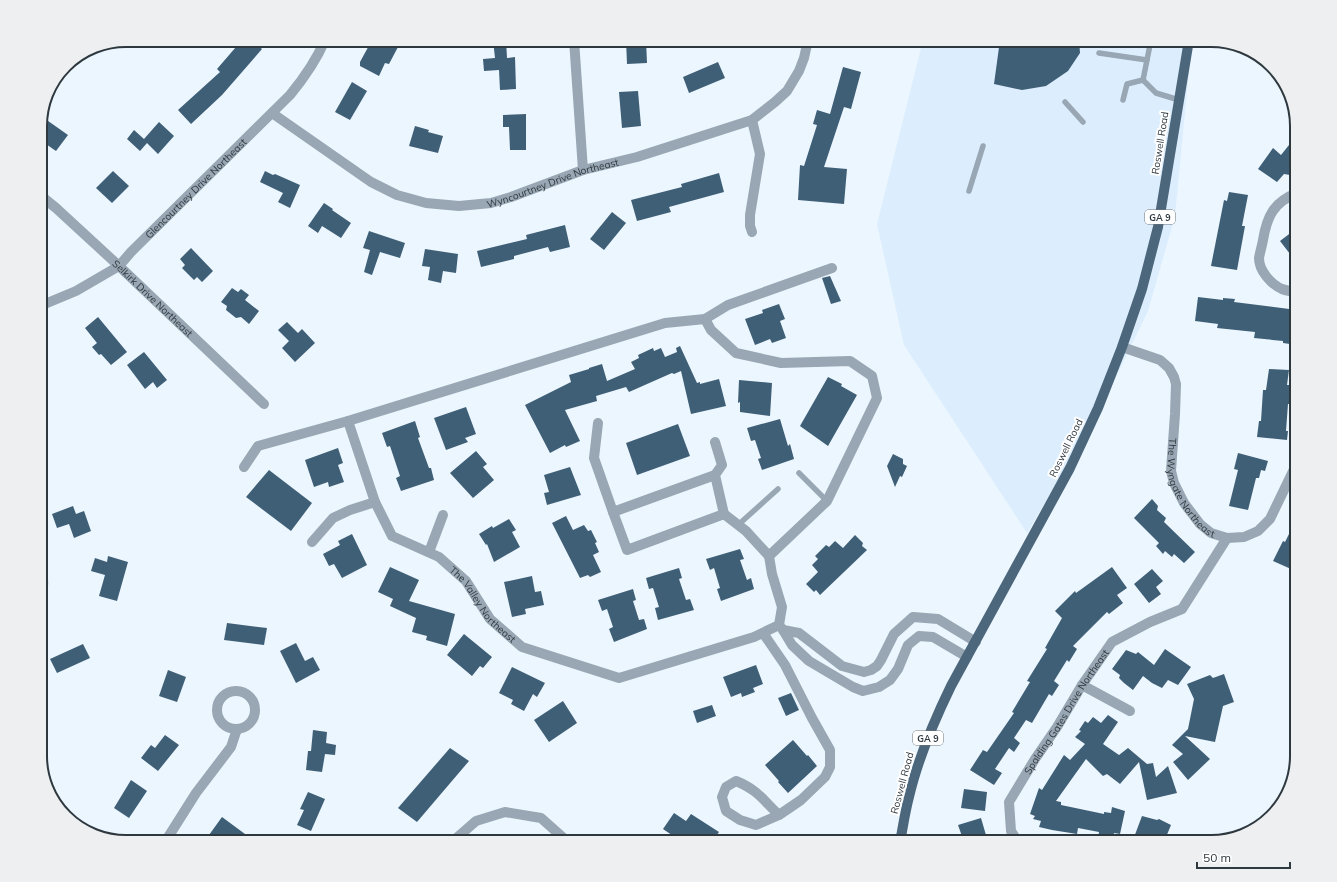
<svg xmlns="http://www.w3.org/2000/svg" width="1337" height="882" font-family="Mulish,sans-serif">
<rect width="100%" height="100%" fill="#ecf6fe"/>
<path fill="#dceefd" d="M923,40h269l-17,176 -27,95 -50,103 -71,119 -123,-188 -27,-121z"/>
<g fill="#3f5f77">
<path d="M242,40h10l10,9 -40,46 -31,29 -13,-14 42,-38 -3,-3z"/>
<path d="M372,40h21l-2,4 7,3 -9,17 -4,-1 -6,13 -19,-10v-4z"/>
<path d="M493,40h13l1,18 8,-1 1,32 -16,1 -1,-20 -15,1 -1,-12 12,-1z"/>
<path d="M626,40h20l1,23 -20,1z"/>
<path d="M1000,40h79l1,13 -12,18 -22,15 -24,4 -28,-6z"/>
<path d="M718,62l7,16 -36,15 -6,-16z"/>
<path d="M843,67l18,5 -10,37 -7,-2 -20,60 23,2 -3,35 -46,-4 2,-35 4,1 13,-41 -4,-1 4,-14 13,4z"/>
<path d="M352,82l15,9 -17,29 -15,-8z"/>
<path d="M638,91l3,35 -19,2 -3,-36z"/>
<path d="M526,114v36h-16l-1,-23h-6v-12z"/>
<path d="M41,116l27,19 -12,16 -16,-11v-20z"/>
<path d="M159,122l15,14 -16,18 -11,-11 -7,8 -13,-12 7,-9 10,9z"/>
<path d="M415,126l14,4 -1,2 15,4 -5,17 -29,-7z"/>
<path d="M1297,135v33l-7,7 -6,-1 -7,8 -19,-13 15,-21 8,7z"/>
<path d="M113,171l16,15 -17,17 -16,-15z"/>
<path d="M265,171l8,4 2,-1 25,11 -10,23 -12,-6 5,-9 -23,-11z"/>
<path d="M719,173l5,19 -55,15 2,5 -34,9 -6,-21 51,-13 -1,-3z"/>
<path d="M1229,192l19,3 -6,31h3l-8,44 -26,-4 13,-66 3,1z"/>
<path d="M324,203l9,6 -1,1 19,13 -10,15 -19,-12 -4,7 -10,-7z"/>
<path d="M612,212l14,11 -22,27 -14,-11z"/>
<path d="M565,225l5,22 -20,5 -2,-5 -34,9v3l-33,8 -4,-16 50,-12 -1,-4z"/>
<path d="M1297,228v35l-17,-22z"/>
<path d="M369,231l36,12 -5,15 -20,-6 -8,23 -8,-3 6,-22 -7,-2z"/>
<path d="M191,248l22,23 -11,11 -5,-5 -3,3 -12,-12 3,-3 -5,-6z"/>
<path d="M425,249l33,5 -2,19 -13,-2 -2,12 -13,-3 2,-13 -8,-1z"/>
<path d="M830,276l11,25 -10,3 -9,-26z"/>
<path d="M232,288l6,4 3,-3 8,6 -4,5 14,11 -10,13 -8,-7 -5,1 -10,-8 1,-4 -6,-4z"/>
<path d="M1198,297l25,3v-2l12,1 -1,3 63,8v35l-14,-2v-2l-29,-3 1,-6 -38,-4 1,-4 -23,-3z"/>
<path d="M779,304l6,15 -5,2 6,17 -14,5 -2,-4 -15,6 -10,-26 18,-6 -1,-3z"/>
<path d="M98,317l29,35 -16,13 -10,-11 -2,1 -7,-8 5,-4 -12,-15z"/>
<path d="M287,322l11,11 4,-4 13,14 -20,19 -13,-14 7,-7 -11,-11z"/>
<path d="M680,346l17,37 3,-1v2l19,-5 7,27 -35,8 -10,-43 -7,3 -2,-1 -43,19 -3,-5 -30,9 1,5 -32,9 15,31 -14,6 -1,-2 -15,8 -25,-48 46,-23 -2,-7 20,-6v-1l13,-4 5,17 28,-12 -4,-7 8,-4 -1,-3 15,-7 1,3 7,-3 4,9 12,-5 -1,-4z"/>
<path d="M144,352l23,28 -10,8 -4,-6 -8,7 -18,-24z"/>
<path d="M1269,369l20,1 -2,15h2v10h4l-1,9h-4l-2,27h2l-1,9 -30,-3 2,-16h2l2,-31h3z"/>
<path d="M828,377l14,7 -1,2 16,9 -29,51 -28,-20z"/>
<path d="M739,380l33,3 -2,33 -30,-4v-10l-2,1z"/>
<path d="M466,407l10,27 -11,4 3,4 -22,8 -12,-32z"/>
<path d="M780,419l8,27 2,-2 4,15 -32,11 -4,-11 3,-1 -6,-18 -4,1 -4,-13z"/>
<path d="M415,421l5,16 -2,1 11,30h2l3,12 -33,11 -5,-13 4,-2 -10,-30 -3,1 -5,-14z"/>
<path d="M678,424l12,32 -53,19 -11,-32z"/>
<path d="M338,448l5,15 -5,2 6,17 -15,5 -1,-5 -14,5 -9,-27z"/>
<path d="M476,451l11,13 -4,3 11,13 -21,18 -23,-25z"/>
<path d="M1238,453l30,8 -3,10 -4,-1 -2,8h-3l-8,32 -19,-4 9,-36 -4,-1z"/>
<path d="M893,454l10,5v5l4,2 -5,11 -2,-1 -5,11 -8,-21z"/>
<path d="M570,467l11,28 -34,10 -3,-12 5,-1 -5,-17z"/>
<path d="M269,470l43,33 -21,28 -45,-34z"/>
<path d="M1152,499l6,7 -1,4 9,8 -2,4 31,30 -11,11 -10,-9 -2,3 -7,-6 -2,3 -7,-8 3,-3 -25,-25z"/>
<path d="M73,506l3,8 8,-3 7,20 -17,7 -5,-14 -12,4 -5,-14z"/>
<path d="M566,516l7,14 11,-5 4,6 3,-1 6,12 -2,1 4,9 -6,3 8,17 -11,5 -2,-2 -8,3 -28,-55z"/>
<path d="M1297,518v41l-6,10 -18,-8 10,-20 2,1z"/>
<path d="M509,519l7,11 -4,2 8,15 -26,15 -7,-18 -1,1 -7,-11 13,-8 1,2z"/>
<path d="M352,534l15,31 -25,13 -8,-14 -5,2 -6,-12 17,-9 -2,-4z"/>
<path d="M855,535l8,8 -1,3 5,4 -47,45 -4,-5 -2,2 -8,-8 12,-12 -6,-7 6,-6 -3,-3 11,-11 3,2 6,-6 8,7z"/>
<path d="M740,549l4,10 -4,1 7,20 4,-2 3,11 -33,12 -4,-12 3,-1 -6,-20 -4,2 -4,-11z"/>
<path d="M108,556l20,6 -11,39 -18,-5 6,-21 -14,-4 4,-13 12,4z"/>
<path d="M390,567l29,13 -10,21 46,13 -8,32 -21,-6 1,-4 -15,-4 4,-14 -26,-12 3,-7 -15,-7z"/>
<path d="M1112,567l15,21 -10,7 6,8 -14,11 -2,-2 -34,34 4,3 -8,13 -2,-2 -13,21 5,4 -7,11 -3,-2 -17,29 -6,-3 -12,18 6,5 -6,9 -5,-4 -14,21 7,4 -8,12 -24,-15 13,-20 4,2 27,-39 -2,-1 18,-30 -3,-1 20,-32 -2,-1 17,-30 -7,-7 20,-20 1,2z"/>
<path d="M679,568l3,10 -3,1 7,21 4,-1 4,11 -36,10 -3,-12 4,-1 -6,-19 -4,1 -3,-11z"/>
<path d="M1152,569l11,12 -7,6 5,7 -12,9 -15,-19z"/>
<path d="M532,576l3,16 6,-1 3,14 -19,4 1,5 -14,3 -8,-35z"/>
<path d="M633,589l3,11 -3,1 6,19 5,-1 3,10 -33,13 -5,-13 4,-2 -6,-18 -5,2 -4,-11z"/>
<path d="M227,623l40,5 -3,17 -40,-5z"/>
<path d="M464,634l28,23 -9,11 -3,-2 -8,10 -25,-21z"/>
<path d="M296,643l9,18 8,-4 7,13 -24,13 -16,-32z"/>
<path d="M83,644l7,14 -33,15 -7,-14z"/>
<path d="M1165,649l26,18 -13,18 -10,-5 -6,8 -10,-5 -9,-7 -10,14 -9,-7 -5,-5 1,-3 -8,-6 14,-19 10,4 2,-2 16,13z"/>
<path d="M756,665l7,19 -10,4 2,4 -13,5 -1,-4 -10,4 -8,-20z"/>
<path d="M512,667l33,16 -8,14 -4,-3 -9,17 -13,-7 2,-4 -14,-7z"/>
<path d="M168,670l18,7 -9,25 -18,-6z"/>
<path d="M1224,674l10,28 -11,4 -8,36 -30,-6 25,23 -22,21 -15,-18 10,-8 -11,-9 16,-16 6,-30 -7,-15 23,-9 3,3z"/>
<path d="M791,693l8,17 -13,6 -8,-18z"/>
<path d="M563,701l14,22 -28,19 -15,-22z"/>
<path d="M712,705l4,11 -19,7 -4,-12z"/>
<path d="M1108,715l10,7 -15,22 16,11 9,-7 19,16 6,-1 3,14 12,-11 9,27 -30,7 -8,-38 -19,22 -13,-10 -4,2 -17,-17 -30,42 5,1v3l43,9v-2l7,1 1,-6 13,4 -5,23 -6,-1 -2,9 -14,-4 1,-6 -21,-4 -1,6 -25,-4 -13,-3 2,-6 -8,-2 2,-3 -5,-2 9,-26 3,2 22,-35 6,5 15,-16 -10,-7 6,-6 -2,-1 6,-9 3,2 5,-6 8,6z"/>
<path d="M313,730l14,2 -1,11 10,2 -1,10 -10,-1 -3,18 -16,-2 2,-19h3z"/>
<path d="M165,735l14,10 -21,26 -17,-13 10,-13 4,3z"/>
<path d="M793,740l14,16 1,-1 9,11 -29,27 -10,-11 1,-1 -14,-16z"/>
<path d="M450,748l19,13 -52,61 -19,-14z"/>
<path d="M131,780l16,11 -18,27 -15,-10z"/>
<path d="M964,789l23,3 -2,19 -24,-3z"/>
<path d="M308,792l17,7 -14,32 -14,-6 7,-15 -4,-1z"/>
<path d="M674,813l12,8 5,-7 28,18 -7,10h-30l-19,-13z"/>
<path d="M1142,816l15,4 2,-1 12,6 -7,17h-23l-8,-2z"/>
<path d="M222,817l23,17 -5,8 -5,-4 -3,4h-13l-10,-7z"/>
<path d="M981,818l7,24h-24l-6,-17z"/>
</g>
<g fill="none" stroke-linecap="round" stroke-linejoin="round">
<g stroke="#98a7b3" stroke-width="5.5">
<path d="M813,40l22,3 21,-1v-2"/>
<path d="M1151,40l-8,40 13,13 23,7"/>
<path d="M1099,53l48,7"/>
<path d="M1123,100l4,-16 16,-4"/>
<path d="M1065,102l18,20"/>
<path d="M969,191l14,-45"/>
<path d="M799,473l28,28"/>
<path d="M738,525l40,-36"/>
</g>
<g stroke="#98a7b3" stroke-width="10">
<path d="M574,40l9,130"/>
<path id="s1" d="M272,113l99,69 26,13 29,8 33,3 32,-3 20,-6 72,-27 54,-13 115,-37 23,-18 12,-11 12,-20 5,-13 4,-18"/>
<path d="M752,120l8,34 -10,61v11l2,6"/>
<path d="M1297,193c-23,9 -30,23 -34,47 -1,6 -3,12 -4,18 0,13 12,26 23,31 5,2 10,2 15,4"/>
<path id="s2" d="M40,195l16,13 63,58 145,138"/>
<path id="s3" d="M40,306l36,-15 43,-25 12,-14 159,-157c14,-17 26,-34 35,-55"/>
<path d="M705,319l6,11 25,23 45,10 69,-2 22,15 5,22 -50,103 -58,55 3,18 10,33 -3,18"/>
<path id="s4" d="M1122,347l38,13 9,8 5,9 2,7 -1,30 -4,57 3,12 10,20 16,21 11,9 16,5 17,-1 14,-6 12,-12 27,-56"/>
<path id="s5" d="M348,421l27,81 17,34 47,21 27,24 24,38 32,28 97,31 135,-41 25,-12"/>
<path d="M598,423l-4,35 19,54 102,-37"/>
<path d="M715,442l7,23 -7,10 9,39 22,17 23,25"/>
<path d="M244,467l14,-21 90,-25 317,-98 40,-4 23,-14 104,-37"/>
<path d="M613,512l14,38 97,-36"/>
<path d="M312,542l21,-24 17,-8 25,-8"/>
<path d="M429,552l14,-37"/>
<path d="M40,571c4,8 5,15 0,23"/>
<path d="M779,625l4,5 9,15 17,16 44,26 10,4 16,-4 11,-7 8,-11 10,-24 11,-9 14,1 34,20"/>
<path d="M783,630l16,3 43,33 22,6 7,-2 6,-4 4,-6 13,-26 19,-17 25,2 38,23"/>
<path d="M763,633l22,32 27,53 18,32v17l-5,10 -24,23 -22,15 -23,10 -16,-5 -14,-9 -4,-14 4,-10 10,-6c22,9 27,19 43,34"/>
<path d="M1082,685l48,26"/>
<circle cx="236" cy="710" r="19"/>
<path d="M165,842l31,-49 35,-46 6,-18"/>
<path d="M452,842l24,-21 29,-9 36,6 27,24"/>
<path id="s6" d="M1018,842l-7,-11 -2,-29 26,-43 22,-32 25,-42 30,-43 38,-20 32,-13 45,-71"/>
</g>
<path stroke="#4c667b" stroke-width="10" d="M900,842c3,-15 5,-30 9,-45 9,-39 25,-76 42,-111l119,-218 28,-60 24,-61 20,-58 16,-62 31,-187"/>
</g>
<g text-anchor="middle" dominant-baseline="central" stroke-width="4" stroke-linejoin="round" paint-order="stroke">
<g fill="#fff" stroke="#6d7479" stroke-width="1">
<rect x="1145" y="210" width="30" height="14" rx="3"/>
<rect x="913" y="731" width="30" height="14" rx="3"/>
</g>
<g font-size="9" font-weight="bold" fill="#2e383f">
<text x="1160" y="217">GA 9</text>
<text x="928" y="738">GA 9</text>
</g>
<g font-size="10" fill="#2e383f" stroke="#fff">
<text transform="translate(1160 143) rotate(-81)">Roswell Road</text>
<text stroke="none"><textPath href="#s1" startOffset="310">Wyncourtney Drive Northeast</textPath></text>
<text stroke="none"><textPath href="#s3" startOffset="198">Glencourtney Drive Northeast</textPath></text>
<text stroke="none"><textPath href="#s2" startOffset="153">Selkirk Drive Northeast</textPath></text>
<text transform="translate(1066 448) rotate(-64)">Roswell Road</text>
<text stroke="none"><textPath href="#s4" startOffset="180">The Wyngate Northeast</textPath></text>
<text stroke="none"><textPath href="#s5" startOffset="240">The Valley Northeast</textPath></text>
<text stroke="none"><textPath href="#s6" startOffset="149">Spalding Gates Drive Northeast</textPath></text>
<text transform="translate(902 783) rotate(-75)">Roswell Road</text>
</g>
</g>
<path d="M0 0H1337V882H0ZM126 47H1211A79 79 0 0 1 1290 126V756A79 79 0 0 1 1211 835H126A79 79 0 0 1 47 756V126A79 79 0 0 1 126 47Z" fill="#eeeff0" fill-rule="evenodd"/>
<path fill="none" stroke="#2e383f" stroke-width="2" d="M126 47H1211A79 79 0 0 1 1290 126V756A79 79 0 0 1 1211 835H126A79 79 0 0 1 47 756V126A79 79 0 0 1 126 47Z"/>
<path d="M1197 862v6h93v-6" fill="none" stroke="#2e383f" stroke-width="2"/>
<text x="1203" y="862" font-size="12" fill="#2e383f" stroke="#ffffff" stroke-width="3" paint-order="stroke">50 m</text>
</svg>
